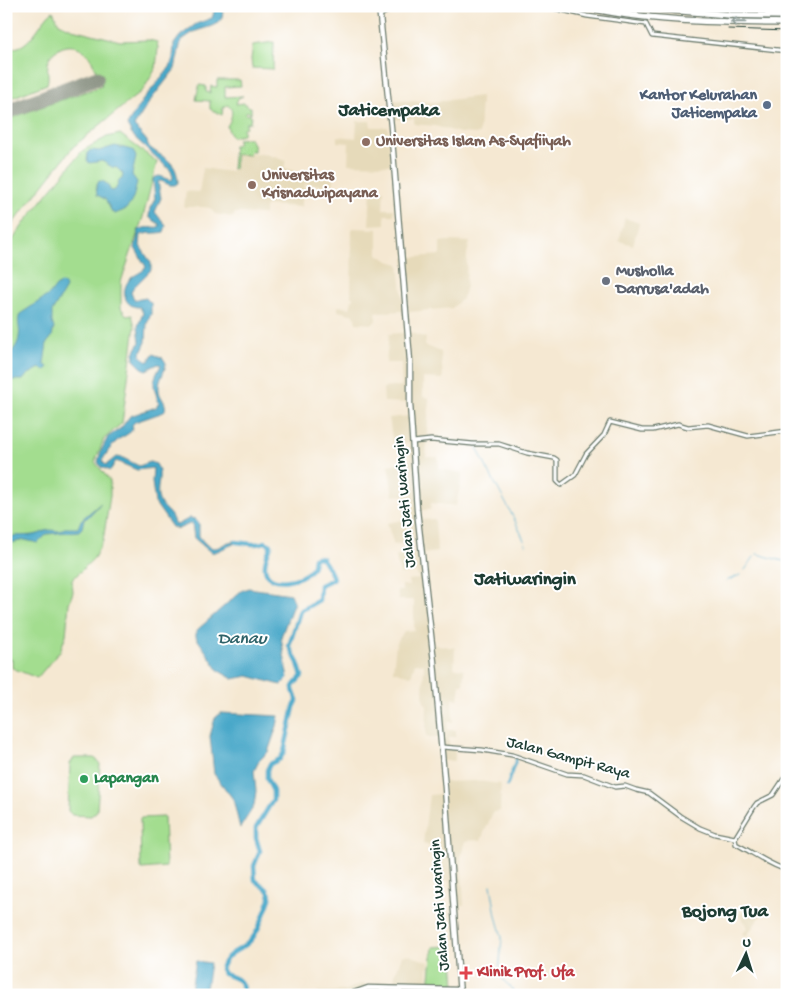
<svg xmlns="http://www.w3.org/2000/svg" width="793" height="1001" font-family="'Gochi Hand',sans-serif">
<rect width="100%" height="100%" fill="#fff"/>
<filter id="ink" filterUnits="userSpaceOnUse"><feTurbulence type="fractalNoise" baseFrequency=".02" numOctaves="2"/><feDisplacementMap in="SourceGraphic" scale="10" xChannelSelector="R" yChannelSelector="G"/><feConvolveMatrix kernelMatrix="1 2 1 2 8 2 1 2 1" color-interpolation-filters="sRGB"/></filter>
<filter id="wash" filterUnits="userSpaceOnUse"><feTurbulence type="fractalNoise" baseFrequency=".0096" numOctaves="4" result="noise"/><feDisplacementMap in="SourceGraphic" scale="20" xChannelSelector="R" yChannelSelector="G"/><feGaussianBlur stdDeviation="1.12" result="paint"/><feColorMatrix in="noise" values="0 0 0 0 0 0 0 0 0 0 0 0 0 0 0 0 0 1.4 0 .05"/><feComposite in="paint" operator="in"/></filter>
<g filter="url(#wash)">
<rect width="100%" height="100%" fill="#f5e8d2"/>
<g fill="#e6daba">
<path d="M481,96l-2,38 -19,-1 -25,-7 -21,-2v-5h-22l-1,-19 42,2z"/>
<path d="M357,121h13l1,6h17l3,38 -43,-1 1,-21 -12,-1v-6l19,2z"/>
<path d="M235,153l31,1 20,7 -2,7 11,3 6,6 3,-2 30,3 -1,8 -28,-2 -4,23 -35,-2 -2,9 -29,-1 -2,4 -18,-3 -5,-6 -6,-1h-20l2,-16 13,1 4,-24 26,4 5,-4z"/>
<path d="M371,190h13l-1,19h11v6h-9v9l-16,1z"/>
<path d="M625,218l14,5 -6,22 -14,-4z"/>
<path d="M352,228l26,1v25l10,7 11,3 5,47 -28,1v8l-3,4 -17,-1 -2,-8 -16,-4v-5l12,2 3,-10 -2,-2z"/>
<path d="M447,241l23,1 -3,12 -1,32 -4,13 -10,9 -43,4 -5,-54 36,-3v-13z"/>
<path d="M409,332l17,6 -1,8 4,1 12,5 2,27 -20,-1v19l6,1 -3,59h12l1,12 24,4 -7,33 -25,-3 -1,7h-12l1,10 16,-1 2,33 -15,2 11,90 22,4 -1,20 10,1 -1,15h-3l-2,15 -6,-1 1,24h-5l-1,8h9v7h-7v9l6,2v13h-15l-2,-23 -12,-1 1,-31 -4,-6 1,-36 -9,-1 -4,13 -18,-5 3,-27 8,-13 10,-1v-30h-15l-2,-9h5v-6l7,1 -1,-6 11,-1 -3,-7 -16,3 -4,-19 26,-4 -2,-13 -26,6 -7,-22 16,-3 3,-25 -13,1 -5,-31 23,-5 -2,-17 -16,1 -4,-26 20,-2 -2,-13 -23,-1 -1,-14 19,-2 -1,-23h-15l3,-29z"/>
<path d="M477,781l24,3 -1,27 -7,1 -12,28 -16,1 -4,16 3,48 -12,-1 -3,-23h-9l-4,-35 -13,-2 6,-49 15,-1v-12z"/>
<path d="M751,908l10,7 -15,22 -4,-2 5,-7 -7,-15 10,-3z"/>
<path d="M406,954l23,8 -2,23 -8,-1 -1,4 -25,-1 3,-17h1l5,-15 3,1z"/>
<path d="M364,983l5,7 63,2v3h-114l1,-3 26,-1 5,-3z"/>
</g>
<g fill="#a3dd8f" stroke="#618d62">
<path d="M53,11l6,12 13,6 48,12 29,-1 8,2 1,6 -2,20 -13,22 -70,57 -67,85v-113l96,-33c-7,-17 -12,-43 -36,-40 -7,2 -13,6 -16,11 -5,10 0,18 -3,27l-41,16v-54c22,10 33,-25 47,-35z"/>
<path d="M274,42l-1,27 -21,-1 -1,-9 2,-14z"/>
<path d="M217,80h23l1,6 -16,1v10l18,-1 -5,2 -2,6 8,-1 5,4h2v7l-4,-3 -2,3 6,1 -1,8h-4v4l-3,1v7l-12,2 -4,-11c3,-4 9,-17 0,-21l-4,3 -1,7 -12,-6v-8l-14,-1 3,-15 7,1v6l4,1 1,-7 6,1z"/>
<path d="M120,134l37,28 -14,55 -22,65v26l6,8 5,-1 3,11 -13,97 -18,16 -9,23 15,19v15l-7,45 -9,17 -22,22 1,12 -4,11 -3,32 -6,16 -23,27 -25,-10v-9l-6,1v-410l19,-28 57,-71 25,-14z"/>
<path d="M250,138l4,9v4h-4l-1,4 -13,-1 -2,14 -2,1 2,-24h3l1,-6z"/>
<path d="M74,758h21l5,6 -3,47 -6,5 -19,-1 -4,-4 2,-47z"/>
<path d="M164,817l2,50 -24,2 -1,-1 -1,-50z"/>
<path d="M452,946l3,40 -26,1 4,-40z"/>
</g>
<g fill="#4aa8c9" stroke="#34727e">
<path d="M211,6h11c5,21 -15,20 -28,26 -4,2 -9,6 -13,9l-6,28 -25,32 -16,25 13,15 1,5c15,13 29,13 30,37l-3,2h-5l-9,-4 -3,1 3,16 -6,14 11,14 -2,6c-8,2 -15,0 -23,3l-1,11 11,17v7l-18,18 -2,5 4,7 11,-2 5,5v11l-4,9 -1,19 -6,13 8,7 5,-8 10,4 3,5c-1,10 -8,17 -7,27 0,8 10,13 5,22l-29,10 -3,3 1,4c-4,6 -11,7 -16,12 -6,5 -11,13 -15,20l4,4 10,-8 7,1 16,8 11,-4 6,2c7,10 0,22 2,33 3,14 14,13 16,27l3,1 13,-7 5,1 4,5v12c19,27 22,-1 43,6h-9l1,2c-27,10 -16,14 -40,-6l-2,-15 -14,6 -6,-2 -17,-24 -3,-21 1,-14 -16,2 -21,-9 -6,10 -9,-4 -3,-5 3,-11 7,-14 13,-9 9,-12 26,-9 3,-4c-7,-21 -7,-20 2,-38l-3,-1 -12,6 -5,-3 -7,-7v-7l6,-11 -2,-16 5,-13 -3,-6c-16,1 -20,-17 -10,-28 5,-5 12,-6 16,-12l-11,-19 4,-18c9,-5 13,0 21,-4l-1,-2 -10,-7 1,-9 5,-9 -2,-20c8,-7 11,1 19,1l1,-3 -2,-6 -39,-36 -5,-10 15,-24 28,-34 3,-9 1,-14 6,-8 16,-12 16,-6 2,-6z"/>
<path d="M115,146l18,4 3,7 -4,18 5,7c-2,9 -4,21 -11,27 -3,2 -7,3 -11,5l-3,-2 -7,-13 -8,-4 -1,-8 3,-6c6,0 9,3 11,9l3,1 3,-2 3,-9 3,-1 1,-5 -6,-6 -5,-1 -10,-6 -12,2 -3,-2 1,-9 3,-2 8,1z"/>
<path d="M61,283l4,1 1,4 -14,24v10l2,6 -2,9 -5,6 -3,21 4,3 -2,4 -6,-3 -13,7 -4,5h-11l-1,2 1,8 -6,12c0,-12 -2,-28 1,-40 2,-10 11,-14 12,-25 2,-9 -3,-14 1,-23l30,-20 6,-8z"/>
<path d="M101,503l-14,15 -3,1 -2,9 -3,3 -32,3 -9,9 -13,-3 -19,4v-6c10,-4 21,-1 32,-4 4,-1 8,-4 11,-4 7,0 10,3 15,-2h14l3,-8z"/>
<path d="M248,588l43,6 3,8 -13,35 7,41 -7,7 -33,-9 -15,3 -14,-8 -23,-34v-6l45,-40z"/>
<path d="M221,713l58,3 -2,10 -9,26 -9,9 -5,10 2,20 -2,15 -14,22 -7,-29 -19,-25 -4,-38 5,-18z"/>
<path d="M196,961l14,2 -5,32h-15z"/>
</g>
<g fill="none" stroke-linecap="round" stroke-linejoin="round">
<g stroke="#4aa8c9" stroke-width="1">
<path d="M476,445c15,35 36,65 50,100"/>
<path d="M757,554l30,8"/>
<path d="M745,570l9,-13"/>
<path d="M726,581l14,-6"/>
<path d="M491,885l5,31 6,21 -3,37 6,8 7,6 1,7"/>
</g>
<path stroke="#4aa8c9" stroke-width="2.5" d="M507,786l10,-29"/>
<path stroke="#4aa8c9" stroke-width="4.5" d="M236,542c11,1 19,4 29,0l6,3c-2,7 -7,14 -6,23 2,20 38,13 46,1 3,-3 2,-7 3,-11l4,-1 4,1c4,7 10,14 11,21l-13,6 -1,15 -19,11 -11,35 9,17 4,13c-13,14 -10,9 -5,25l-3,6 -10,45 -4,7 -10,5 -3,6v9l6,12v9l-17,28v10l4,13 -6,15 1,14c7,6 16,9 15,19 -5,12 -10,30 -18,40 -12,14 -24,10 -31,30l3,5c13,5 19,5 20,21"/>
<path stroke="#8a9283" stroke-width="16" d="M6,112l90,-34"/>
</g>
</g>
<g filter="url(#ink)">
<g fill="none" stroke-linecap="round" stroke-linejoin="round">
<g stroke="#6a796b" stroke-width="5.5">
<g id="minor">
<path d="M545,6l42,10 59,8 6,12 135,15"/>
<path d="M380,15l10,-5 3,-4"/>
<path d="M413,442l18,-2 42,4h26l28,9 27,5 3,2v21l4,4 14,-10 11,-21 18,-19 6,-13 32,8h11l25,-6 10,3 20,-2 40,11 39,-5"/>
<path d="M442,747l40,3 30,5 55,19 17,1 31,12 10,-1 11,4 13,3 31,23 20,12 15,6 20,4"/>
<path d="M735,838l19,-31 3,-4 16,-8 14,-21"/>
<path d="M735,838l1,6c16,8 35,22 51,26"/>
</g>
</g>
<g stroke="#6a796b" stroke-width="7">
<g id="major">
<path d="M379,6l12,121 19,234v43l7,106 17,152 11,126 15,207"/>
<path d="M348,995l20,-7 91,2"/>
</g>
</g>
<g stroke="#6a796b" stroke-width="8">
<g id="highway">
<path d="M582,6c65,16 138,16 205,17"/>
<path d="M624,6l106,9 57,1"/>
</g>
</g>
<use href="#minor" stroke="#fff" stroke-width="3"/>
<use href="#major" stroke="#fff" stroke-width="4.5"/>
<use href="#highway" stroke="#fff" stroke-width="5.5"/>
<path stroke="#1f3d34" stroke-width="1" d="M685,6l102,6"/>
<path stroke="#1f3d34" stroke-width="1" d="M728,29l59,2"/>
</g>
<defs><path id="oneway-shaft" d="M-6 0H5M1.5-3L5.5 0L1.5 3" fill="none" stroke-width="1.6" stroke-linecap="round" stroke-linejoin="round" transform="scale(1.25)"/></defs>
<use stroke="#8f9e9a" href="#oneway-shaft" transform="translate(738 22) rotate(-179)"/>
</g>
<circle fill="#5c6f8a" stroke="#fff" stroke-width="2" cx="767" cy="105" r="5"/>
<g fill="#8d6e63" stroke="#fff" stroke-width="2">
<circle cx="366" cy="142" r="5"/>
<circle cx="252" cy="185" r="5"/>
</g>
<circle fill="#6b7280" stroke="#fff" stroke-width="2" cx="606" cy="281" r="5"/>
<circle fill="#2e9e5b" stroke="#fff" stroke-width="2" cx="84" cy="779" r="5"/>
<path fill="#e0444e" stroke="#fff" stroke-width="2" d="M463.5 965.5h5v5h5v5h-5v5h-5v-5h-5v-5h5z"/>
<g text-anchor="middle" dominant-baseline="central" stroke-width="4" stroke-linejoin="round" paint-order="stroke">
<g font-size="16" font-weight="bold" fill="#4e5e75" stroke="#fff" text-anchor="end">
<text x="757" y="96">Kantor Kelurahan<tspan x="757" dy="18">Jaticempaka</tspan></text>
</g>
<g font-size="16" font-weight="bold" fill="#785e54" stroke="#fff" text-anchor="start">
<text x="376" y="142">Universitas Islam As-Syafiiyah</text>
<text x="262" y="176">Universitas<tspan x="262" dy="18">Krisnadwipayana</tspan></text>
</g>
<g font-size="16" font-weight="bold" fill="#5b616d" stroke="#fff" text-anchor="start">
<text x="616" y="272">Musholla<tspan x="616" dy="18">Darrusa'adah</tspan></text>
</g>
<g font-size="16" fill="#1f3d34" stroke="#fff">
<text transform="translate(406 502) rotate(-95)">Jalan Jati Waringin</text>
<text transform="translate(568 759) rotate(15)">Jalan Gampit Raya</text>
<text transform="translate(441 905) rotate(-94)">Jalan Jati Waringin</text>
</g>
<g font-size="16" font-weight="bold" fill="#27864d" stroke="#fff" text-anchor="start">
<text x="94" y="779">Lapangan</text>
</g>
<g font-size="16" font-weight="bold" fill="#be3a42" stroke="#fff" text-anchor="start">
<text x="477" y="973">Klinik Prof. Ufa</text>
</g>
<g font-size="18" font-style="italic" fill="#2e6268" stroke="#fff">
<text x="242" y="639">Danau</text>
</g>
<g font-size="19" font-weight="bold" fill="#1f3d34" stroke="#fff">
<text x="389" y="111">Jaticempaka</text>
<text x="525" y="580">Jatiwaringin</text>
<text x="725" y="912">Bojong Tua</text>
</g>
</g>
<rect width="793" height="1001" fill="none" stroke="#fff" stroke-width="25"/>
<g transform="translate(746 954) rotate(4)" stroke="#ffffff" stroke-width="4" paint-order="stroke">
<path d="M0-4L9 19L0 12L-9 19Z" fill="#1f3d34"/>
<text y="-8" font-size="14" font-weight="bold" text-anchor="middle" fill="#1f3d34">U</text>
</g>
</svg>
